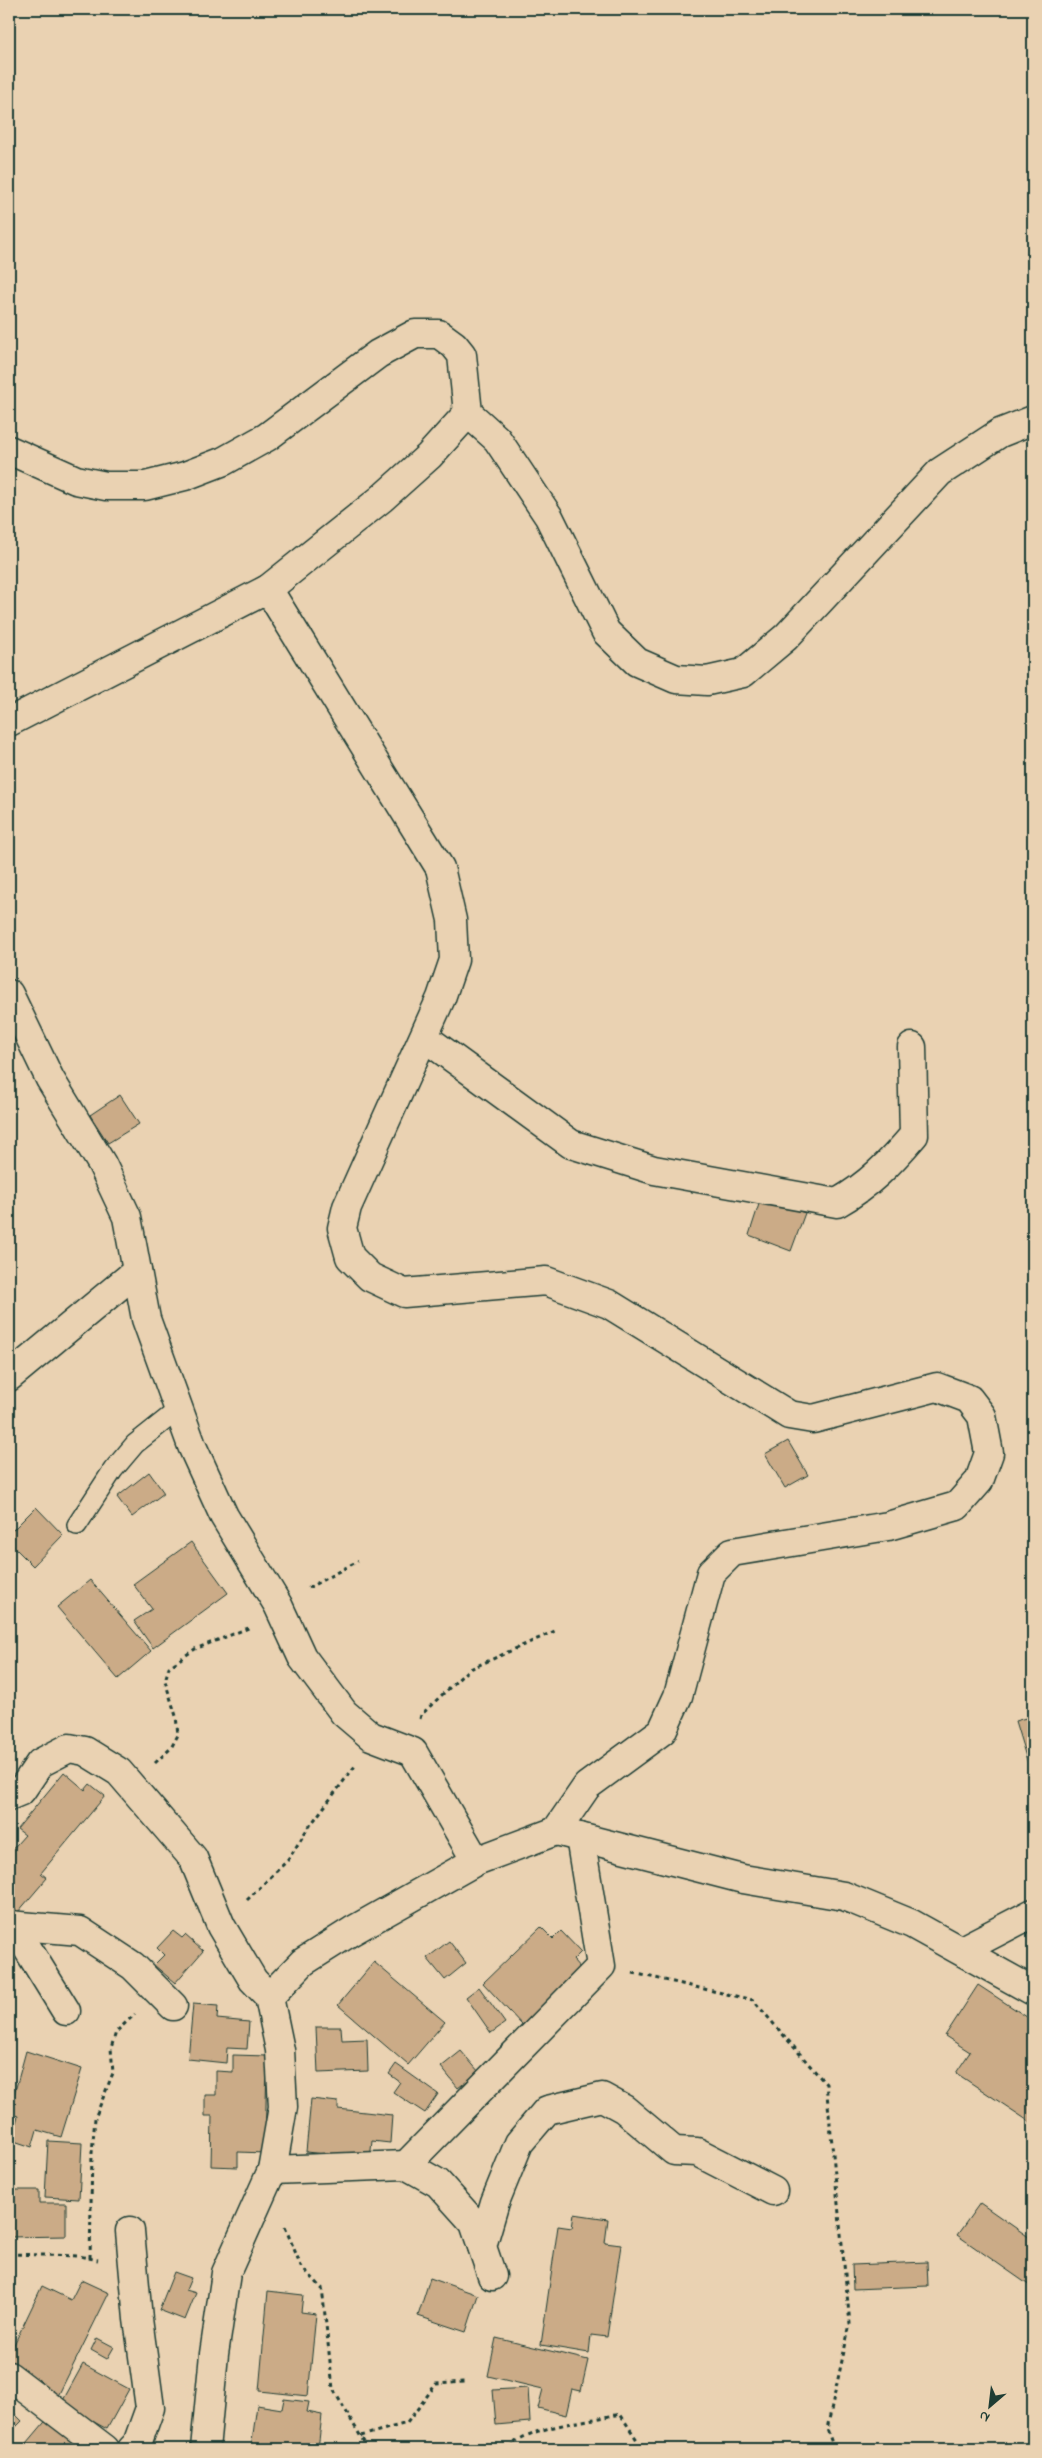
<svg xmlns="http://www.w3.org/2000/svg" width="1042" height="2458" font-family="'Indie Flower',sans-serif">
<rect width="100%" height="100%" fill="#ead2b2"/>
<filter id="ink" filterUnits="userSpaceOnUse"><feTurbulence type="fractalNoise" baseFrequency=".02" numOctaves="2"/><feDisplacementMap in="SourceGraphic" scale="10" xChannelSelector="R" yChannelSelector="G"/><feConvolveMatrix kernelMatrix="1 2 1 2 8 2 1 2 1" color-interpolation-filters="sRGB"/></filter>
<g filter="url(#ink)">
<g fill="#cbab87" stroke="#1f3d34">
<path d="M120,1095l19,29 -31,19 -18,-28z"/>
<path d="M761,1198l44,15 -14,38 -42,-16z"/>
<path d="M788,1441l20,34 -23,13 -20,-34z"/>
<path d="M149,1472l15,21 -32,24 -15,-20z"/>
<path d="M36,1507l27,28 -30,31 -24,-24v-8z"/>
<path d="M191,1542l37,51 -75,55 -19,-27 18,-12 -19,-25z"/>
<path d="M90,1580l61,71 -33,28 -61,-72z"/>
<path d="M1033,1716v64l-18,-59z"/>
<path d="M64,1772l21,18 5,-6 15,12 -64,77 6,5 -29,34 -9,-8v-51l16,-18 -8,-6z"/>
<path d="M541,1927l12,12 8,-8 20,21 -8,8 8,9 -59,56 -39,-42z"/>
<path d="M173,1931l9,7 3,-3 18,16 -28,32 -21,-18 10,-10 -7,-7z"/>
<path d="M449,1941l17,22 -21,17 -18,-22z"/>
<path d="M374,1962l71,60 -37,43 -70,-60z"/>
<path d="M978,1985l55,36v103l-77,-51 14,-21 -25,-16z"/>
<path d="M479,1987l26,36 -14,10 -25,-36z"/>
<path d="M193,2004l25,2 -1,13 32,3 -2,27 -20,-1 -1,15 -38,-4z"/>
<path d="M316,2027h25l1,13 25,-1 1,32 -50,2z"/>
<path d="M26,2051l56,18 -21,68 -24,-7 -5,17 -21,-7 7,-24 -9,-3z"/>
<path d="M461,2051l18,21 -21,16 -17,-21z"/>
<path d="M233,2055l34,1 -2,97 -27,-1v15l-27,-1 1,-50h-7v-21h11v-24l17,1z"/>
<path d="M396,2064l42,30 -13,19 -32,-21 7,-10 -11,-8z"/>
<path d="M311,2099l27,3v7l54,6 -2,28 -18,-2 -2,18 -64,-7z"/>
<path d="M48,2141l34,2 -3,56 -34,-2z"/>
<path d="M9,2190h30v13h27v33l-57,1z"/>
<path d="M980,2203l53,37v48l-76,-53z"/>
<path d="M574,2214l34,5 -3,24 16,2 -14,92 -16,-2 -2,18 -48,-8 17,-119 14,2z"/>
<path d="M927,2262l1,24 -75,3 -1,-24z"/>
<path d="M174,2272l17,6 -5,12 10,3 -11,27 -26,-10z"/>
<path d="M430,2278l48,17 -12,37 -48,-16z"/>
<path d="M81,2280l28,13 -51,103 -49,-25v-16l33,-69 29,14z"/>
<path d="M268,2291l35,4 -2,17 15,2 -8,82 -49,-5z"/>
<path d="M97,2338l17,9 -7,12 -16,-9z"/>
<path d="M496,2338l92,22 -7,31 -9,-2 -6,26 -28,-7 5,-19 -55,-13z"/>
<path d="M83,2364l46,25 -22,40 -46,-25z"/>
<path d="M528,2388l2,34 -34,3 -3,-35z"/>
<path d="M284,2399l25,3 -2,10 15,3 -4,34h-67l6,-44 25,4z"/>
<path d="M9,2408l13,13 -13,13z"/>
<path d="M49,2417l37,32h-64z"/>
</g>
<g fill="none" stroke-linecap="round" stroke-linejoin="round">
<g stroke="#1f3d34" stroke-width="22">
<path id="lane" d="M77,1525l36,-55 22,-26 44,-35"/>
</g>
<g stroke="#1f3d34" stroke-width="31">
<g id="street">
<path d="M9,450l67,30 30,6h39l40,-10 39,-15 43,-24 111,-83 37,-20h24l15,11 8,10 6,58 29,26 52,78 57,115 31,30 39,17 31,2 36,-8 43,-36 154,-165 60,-39 33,-13"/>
<path d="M9,722l259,-133 113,-90 48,-43 39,-43"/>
<path d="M9,994l41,85 52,85 25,53 19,102 46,127 32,70 54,89 24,52 42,56 27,23 42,16 63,109"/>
<path d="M424,1037l147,107 83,26 183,33c32,-18 53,-40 77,-68l-2,-88"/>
<path d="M9,1377l128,-106"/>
<path d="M9,1796l12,-5 19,-28 29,-15 16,3 34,21 74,86 28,68 32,54 16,17"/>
<path d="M556,1831l187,48 101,17 68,28 121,67"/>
<path d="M9,1925l71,6 53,35 40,40"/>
<path d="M13,1925l53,86"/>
<path d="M962,1950l71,-37"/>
<path d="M406,2165l195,-199 -21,-129"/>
<path d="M272,2170l134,-5 32,18 36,40 18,53"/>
<path d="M130,2231l8,88 12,89 -13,36 -5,5"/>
<path d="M482,2246l13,-44 24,-59 28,-33 55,-13 22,12 50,42 23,1 76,39"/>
<path d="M9,2376l96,73"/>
<path d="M205,2449l9,-95 12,-81 46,-103 11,-63 -3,-57 -11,-53 34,-35 49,-31 124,-70 80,-30 31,-45 75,-55 16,-35 33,-123 21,-21 156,-26 69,-20 22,-25 10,-28 -7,-37 -13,-17 -32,-12 -124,32 -24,-4 -180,-111 -63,-23 -142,12 -34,-16 -20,-20 -8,-29 5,-21 94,-209 13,-38 -2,-40 -12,-52 -172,-279"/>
</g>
</g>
<g stroke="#1f3d34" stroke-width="3" stroke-dasharray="4 4" stroke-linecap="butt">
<path d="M308,1588l50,-27"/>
<path d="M420,1719l1,-4 47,-45 87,-39"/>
<path d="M155,1763l16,-15 7,-13 -2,-19 -11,-35 4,-14 26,-18 56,-22"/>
<path d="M247,1900l41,-40 18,-29 49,-65"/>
<path d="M633,1973l120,27 73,84 24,240 -23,105 7,20"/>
<path d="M285,2227l16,39 21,22 11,101 35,60"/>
<path d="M9,2254l70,2 19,4"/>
<path d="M90,2258l2,-105 3,-35 18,-45 -2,-25 5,-16 19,-18"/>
<path d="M361,2436l46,-13 29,-39 28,-2"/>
<path d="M514,2449l-2,-4c16,-18 83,-25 108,-31l23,35"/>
</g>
<use href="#lane" stroke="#ead2b2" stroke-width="19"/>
<use href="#street" stroke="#ead2b2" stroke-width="28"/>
</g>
</g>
<rect width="1042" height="2458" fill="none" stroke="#ead2b2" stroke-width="30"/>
<rect x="15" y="15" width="1012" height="2428" fill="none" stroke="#1f3d34" stroke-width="2" filter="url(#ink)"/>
<g transform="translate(990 2406) rotate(208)" stroke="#ead2b2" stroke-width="4" paint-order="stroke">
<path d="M0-4L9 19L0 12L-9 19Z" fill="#1f3d34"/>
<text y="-8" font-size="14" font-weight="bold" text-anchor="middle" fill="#1f3d34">N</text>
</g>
</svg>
